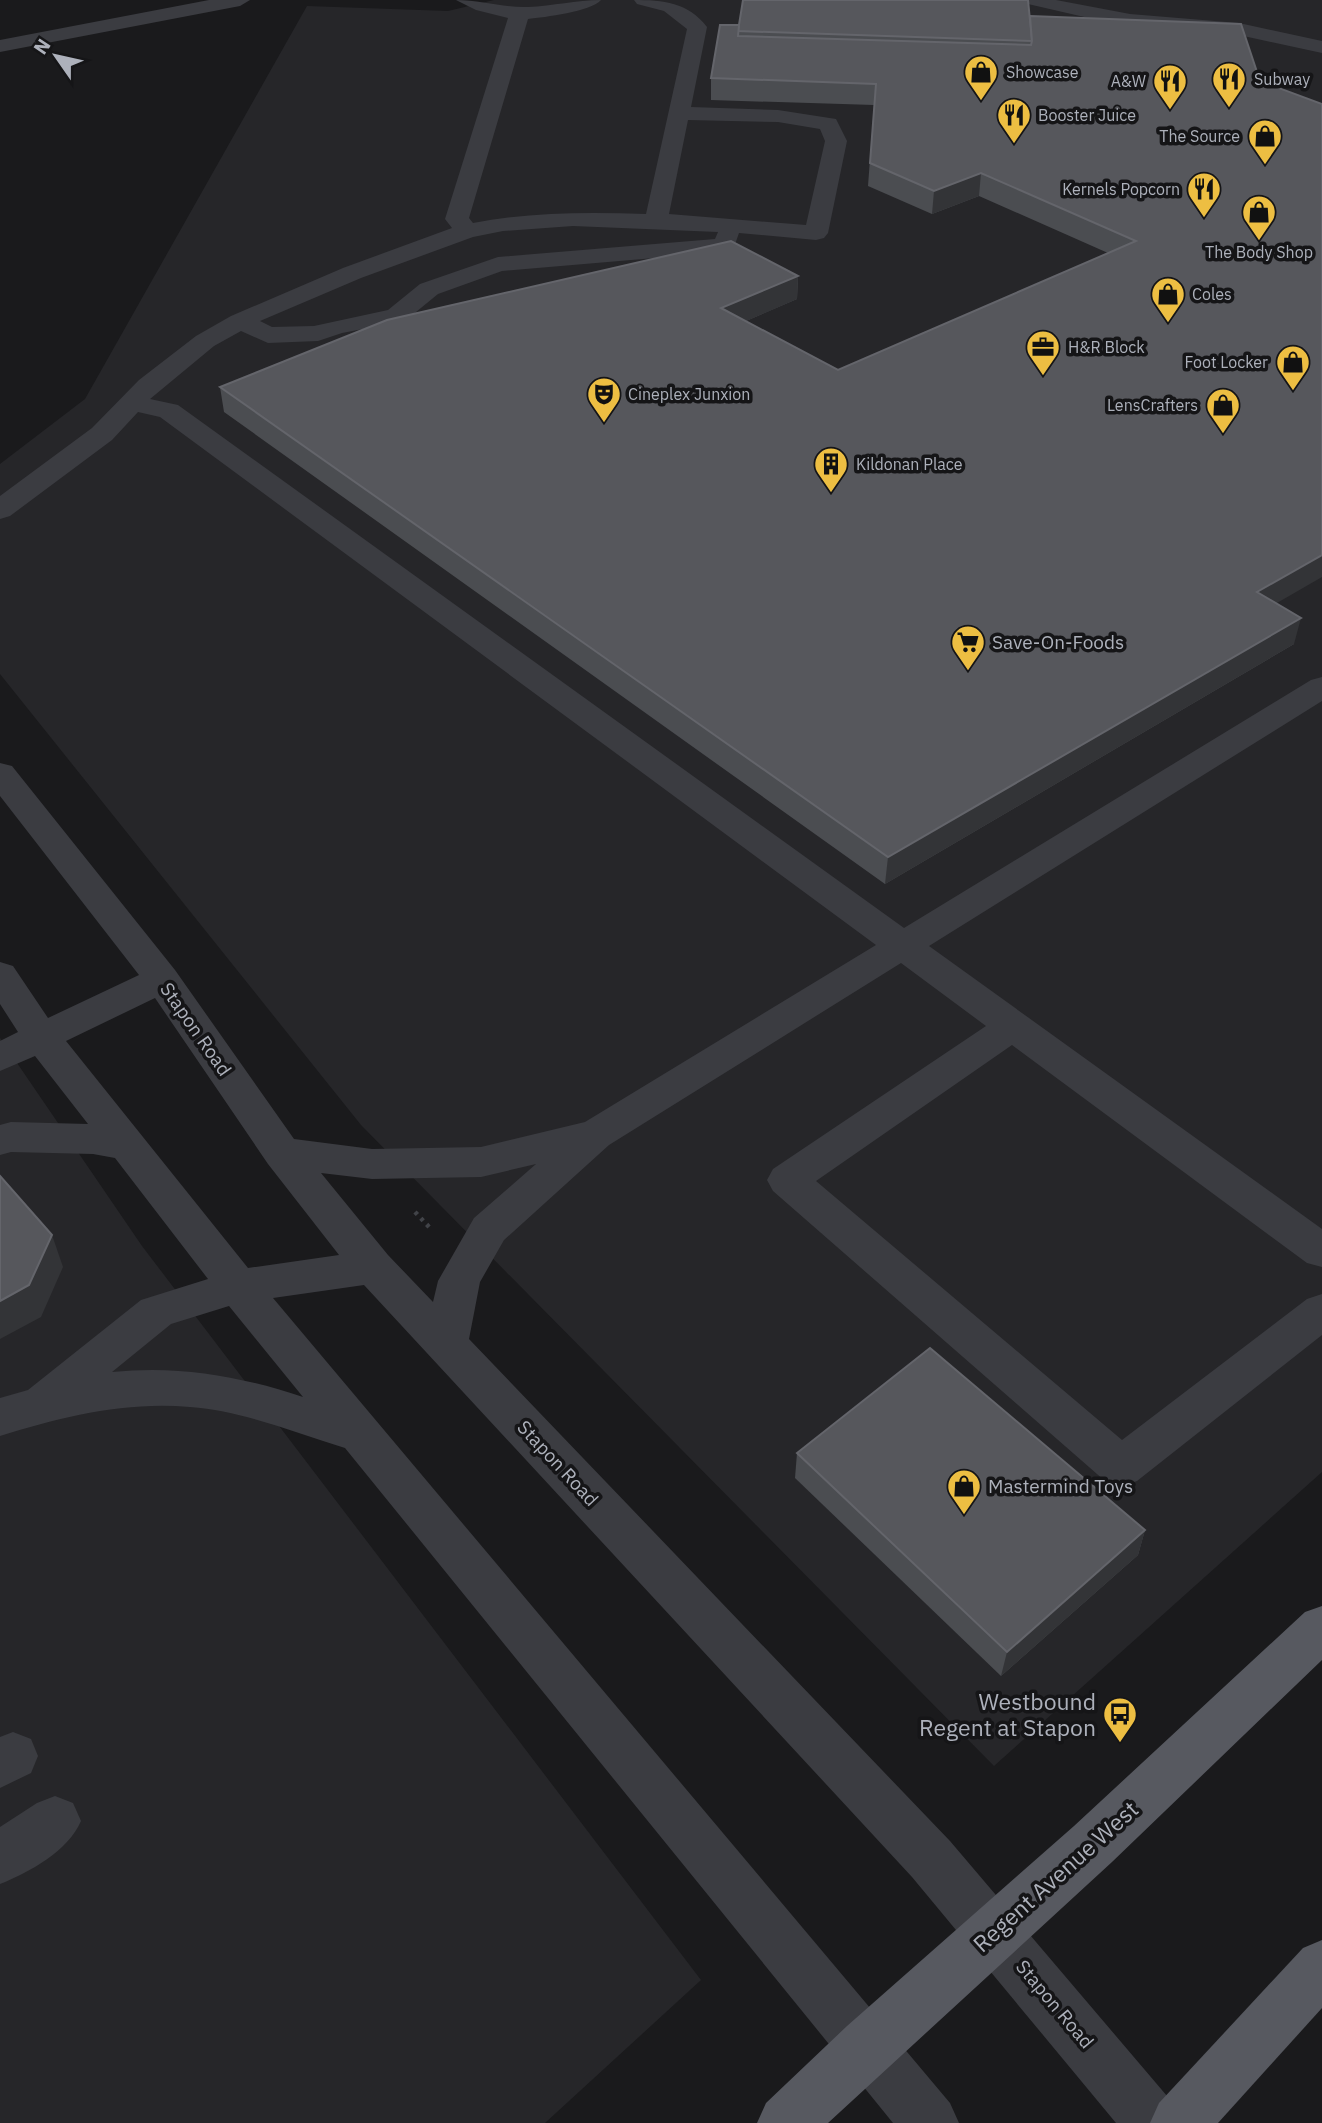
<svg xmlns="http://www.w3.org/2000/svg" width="1322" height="2123" font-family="'IBM Plex Sans',sans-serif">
<rect width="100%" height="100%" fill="#1a1a1c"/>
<g fill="#262629">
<path d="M494,0h828v1472l-328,294 -633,-641 -361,-451v-210l85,-65 222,-393 141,5z"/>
<path d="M0,1038l142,208 559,734 -156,143h-545z"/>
</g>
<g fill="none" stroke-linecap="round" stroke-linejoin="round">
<path stroke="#414348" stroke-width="4.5" stroke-dasharray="3.5 5" stroke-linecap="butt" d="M415,1212l16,17"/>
<g fill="#3b3c41" fill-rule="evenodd">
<path d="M209,0h41l-10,6 -240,46v-12z"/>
<path d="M456,0c25,0 48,8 72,7 25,-1 48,-7 73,-7 -11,12 -56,17 -73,19l-59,199 4,5c57,-11 114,-11 173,-9l41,-185 -23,-18 -27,-7 -3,-4c29,0 54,2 73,27l-16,80 87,3 58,9 11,22 -19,92 -4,5 -8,2 -77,-7 -6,17 -8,2 -223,19 -64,23 -33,27 -63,12 -24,8 -50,2 -27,-12 -27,15 -64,53 28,6 726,523 407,-248 11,-3v24l-393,245 393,283v38l-15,-4 -295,-218 -196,136 306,259 185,-141 15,-5v41l-185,146 -16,6 -16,-6 -332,-290 -6,-11 6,-11 213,-143 -85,-63 -292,182 -105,95 -24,42 -11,57 481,502 223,262 9,20h-66l-204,-246 -548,-592 -91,13 677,805 9,20h-66l-548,-675c-51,-16 -102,-37 -155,-41 -65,-6 -129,10 -190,29v-38l28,-8 113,-90 67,-21 -93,-121 -22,-4 -82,-2 -11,3v-30l11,-3 77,2 -53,-68 -35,15v-30l18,-9 -18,-28v-42l13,4 35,52 91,-43 -139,-179v-33l12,3 163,204 119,169 78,10 109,-2 104,-25 291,-177 -716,-528 -22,-5 -26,28 -102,76 -10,3v-23l92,-68 47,-48 57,-44 35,-20 112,-48 109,-40 -7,-9 63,-201 -32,-8zM688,120l90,2 42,7 5,12 -19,84 -137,-11zM573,226l145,6 -3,7 -217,18 -78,27 -32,26 -74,16 -42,1 -12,-6 101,-43 112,-41 30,-6zM155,998l113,166 71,91 -91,13 -182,-227zM536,1164l-62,54 -36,63 -5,21 -45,-47 -67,-82 51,6 109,-2zM229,1306l74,91c-64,-21 -124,-32 -191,-25l59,-48z"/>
<path d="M1025,0h31l74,14 109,9 83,18v12l-83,-18 -133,-13 -78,-18z"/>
<path d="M13,1732l18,7 7,17 -7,17 -31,15v-51z"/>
<path d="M55,1796l18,7 8,18c-13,30 -51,51 -81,63v-57l37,-24z"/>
</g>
<g fill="#575960" fill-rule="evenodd">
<path d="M1322,1606v54l-210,202 -284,261h-71l9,-20 81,-77 227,-200 231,-214z"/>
<path d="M1322,1940v68l-104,115h-68l9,-20 144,-155z"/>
</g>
</g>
<g fill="#4b4d51">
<path d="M1030,16l211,8 35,579 18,41 -409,240 -661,-472 -4,-25 578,-111 -1,23 -51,22 92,49 270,-117 -129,-57 -47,18 -64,-28 6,-81 -163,-5v-22l28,-53z"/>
<path d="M797,1453l348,77 -7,25 -137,121 -206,-198z"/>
</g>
<g fill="#333437">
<path d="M981,173l-2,23 -47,18 2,-23z"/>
<path d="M798,276l-1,23 -76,33v-24z"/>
<path d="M1322,555v22l-71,41 6,-26z"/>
<path d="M1301,618l-7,26 -409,240 3,-27z"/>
<path d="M52,1235l11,32 -22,50 -41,22v-38z"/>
<path d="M1145,1530l-7,25 -137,121 6,-24z"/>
</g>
<g fill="#56575c" stroke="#64656b" stroke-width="2">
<path d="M743,0h285l4,41 -294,-10z"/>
<path d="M1030,16l211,8 19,57 62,23v451l-65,37 44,26 -413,239 -668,-470 167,-67 344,-79 67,35 -77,32 117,62 298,-129 -155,-68 -47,18 -64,-28 6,-79 -165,-6 9,-53h19l-1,11 293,9 1,-4z"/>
<path d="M0,1176l52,59 -23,50 -29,16z"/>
<path d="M930,1348l215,182 -138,122 -210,-199z"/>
</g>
<defs>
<g id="shop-pin" transform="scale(1.75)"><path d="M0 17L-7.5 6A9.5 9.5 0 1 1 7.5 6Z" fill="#edbe42" stroke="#151517"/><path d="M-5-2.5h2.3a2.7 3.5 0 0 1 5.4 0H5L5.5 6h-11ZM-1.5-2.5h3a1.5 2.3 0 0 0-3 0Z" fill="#111"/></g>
<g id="restaurant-pin" transform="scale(1.75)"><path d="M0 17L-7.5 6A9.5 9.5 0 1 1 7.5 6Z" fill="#edbe42" stroke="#151517"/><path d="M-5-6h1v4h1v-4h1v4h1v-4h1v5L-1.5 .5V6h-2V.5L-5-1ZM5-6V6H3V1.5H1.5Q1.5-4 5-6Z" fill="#111"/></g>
<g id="office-pin" transform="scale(1.75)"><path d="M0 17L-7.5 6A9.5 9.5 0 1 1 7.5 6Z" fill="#edbe42" stroke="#151517"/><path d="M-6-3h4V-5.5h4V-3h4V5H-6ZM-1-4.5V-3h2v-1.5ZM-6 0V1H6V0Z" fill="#111"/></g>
<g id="theatre-pin" transform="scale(1.75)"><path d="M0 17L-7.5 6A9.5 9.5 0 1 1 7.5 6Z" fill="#edbe42" stroke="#151517"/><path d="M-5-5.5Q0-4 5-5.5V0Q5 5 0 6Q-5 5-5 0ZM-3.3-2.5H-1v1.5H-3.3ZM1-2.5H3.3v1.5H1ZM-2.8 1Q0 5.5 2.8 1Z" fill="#111"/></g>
<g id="building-pin" transform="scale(1.75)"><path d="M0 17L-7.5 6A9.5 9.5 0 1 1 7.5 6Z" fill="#edbe42" stroke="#151517"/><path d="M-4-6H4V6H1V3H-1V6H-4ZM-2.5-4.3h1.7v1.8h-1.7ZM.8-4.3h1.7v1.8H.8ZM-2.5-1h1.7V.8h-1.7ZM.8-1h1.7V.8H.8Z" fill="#111"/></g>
<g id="supermarket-pin" transform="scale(1.75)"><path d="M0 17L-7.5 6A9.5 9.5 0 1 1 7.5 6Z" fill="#edbe42" stroke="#151517"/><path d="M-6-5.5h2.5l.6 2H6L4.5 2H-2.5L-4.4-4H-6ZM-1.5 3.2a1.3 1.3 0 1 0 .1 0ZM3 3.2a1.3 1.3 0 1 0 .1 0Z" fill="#111"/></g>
<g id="bus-pin" transform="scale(1.75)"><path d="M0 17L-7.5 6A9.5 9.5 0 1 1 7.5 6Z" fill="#edbe42" stroke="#151517"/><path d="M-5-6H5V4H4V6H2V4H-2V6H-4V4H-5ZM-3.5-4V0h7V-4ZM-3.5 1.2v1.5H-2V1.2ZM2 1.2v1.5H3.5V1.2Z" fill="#111"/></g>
</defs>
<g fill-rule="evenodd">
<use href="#shop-pin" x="981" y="72"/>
<use href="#restaurant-pin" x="1229" y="79"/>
<use href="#restaurant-pin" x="1170" y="81"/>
<use href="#restaurant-pin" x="1014" y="115"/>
<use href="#shop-pin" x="1265" y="136"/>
<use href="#restaurant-pin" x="1204" y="189"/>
<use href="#shop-pin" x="1259" y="212"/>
<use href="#shop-pin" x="1168" y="294"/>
<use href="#office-pin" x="1043" y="347"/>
<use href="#shop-pin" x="1293" y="362"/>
<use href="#theatre-pin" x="604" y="394"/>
<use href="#shop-pin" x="1223" y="405"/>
<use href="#building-pin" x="831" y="464"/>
<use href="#supermarket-pin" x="968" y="642"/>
<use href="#shop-pin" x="964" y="1486"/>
<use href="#bus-pin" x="1120" y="1714"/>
</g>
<g text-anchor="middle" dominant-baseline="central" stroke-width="7" stroke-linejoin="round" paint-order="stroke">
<g font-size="16" fill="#adb1bb" stroke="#151517" text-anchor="start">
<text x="1006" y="72">Showcase</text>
<text x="1254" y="79">Subway</text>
<text x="1146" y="81" text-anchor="end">A&amp;W</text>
<text x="1038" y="115">Booster Juice</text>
<text x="1240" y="136" text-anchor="end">The Source</text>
<text x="1180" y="189" text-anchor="end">Kernels Popcorn</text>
<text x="1259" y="252" text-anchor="middle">The Body Shop</text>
<text x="1192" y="294">Coles</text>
<text x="1068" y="347">H&amp;R Block</text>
<text x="1268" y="362" text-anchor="end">Foot Locker</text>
<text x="628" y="394">Cineplex Junxion</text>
<text x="1198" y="405" text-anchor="end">LensCrafters</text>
<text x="856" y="464">Kildonan Place</text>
</g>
<g font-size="19" fill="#adb1bb" stroke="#151517" text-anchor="start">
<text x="992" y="642">Save-On-Foods</text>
<text x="988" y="1486">Mastermind Toys</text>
</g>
<g font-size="19" fill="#adb1bb" stroke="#151517">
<text transform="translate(196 1029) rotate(55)">Stapon Road</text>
<text transform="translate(558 1463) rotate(47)">Stapon Road</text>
<text transform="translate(1055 2004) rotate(50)">Stapon Road</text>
</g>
<g font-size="23" fill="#adb1bb" stroke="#151517" text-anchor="end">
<text x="1096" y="1701">Westbound<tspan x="1096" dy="26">Regent at Stapon</tspan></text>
</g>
<g font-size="23" fill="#adb1bb" stroke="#151517">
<text transform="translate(1055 1876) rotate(-42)">Regent Avenue West</text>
</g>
</g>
<g transform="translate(56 56) rotate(304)" stroke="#151517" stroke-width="5" paint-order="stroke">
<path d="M0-5L12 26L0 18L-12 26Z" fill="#adb1bb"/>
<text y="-10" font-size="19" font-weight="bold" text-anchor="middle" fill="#adb1bb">N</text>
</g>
</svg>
